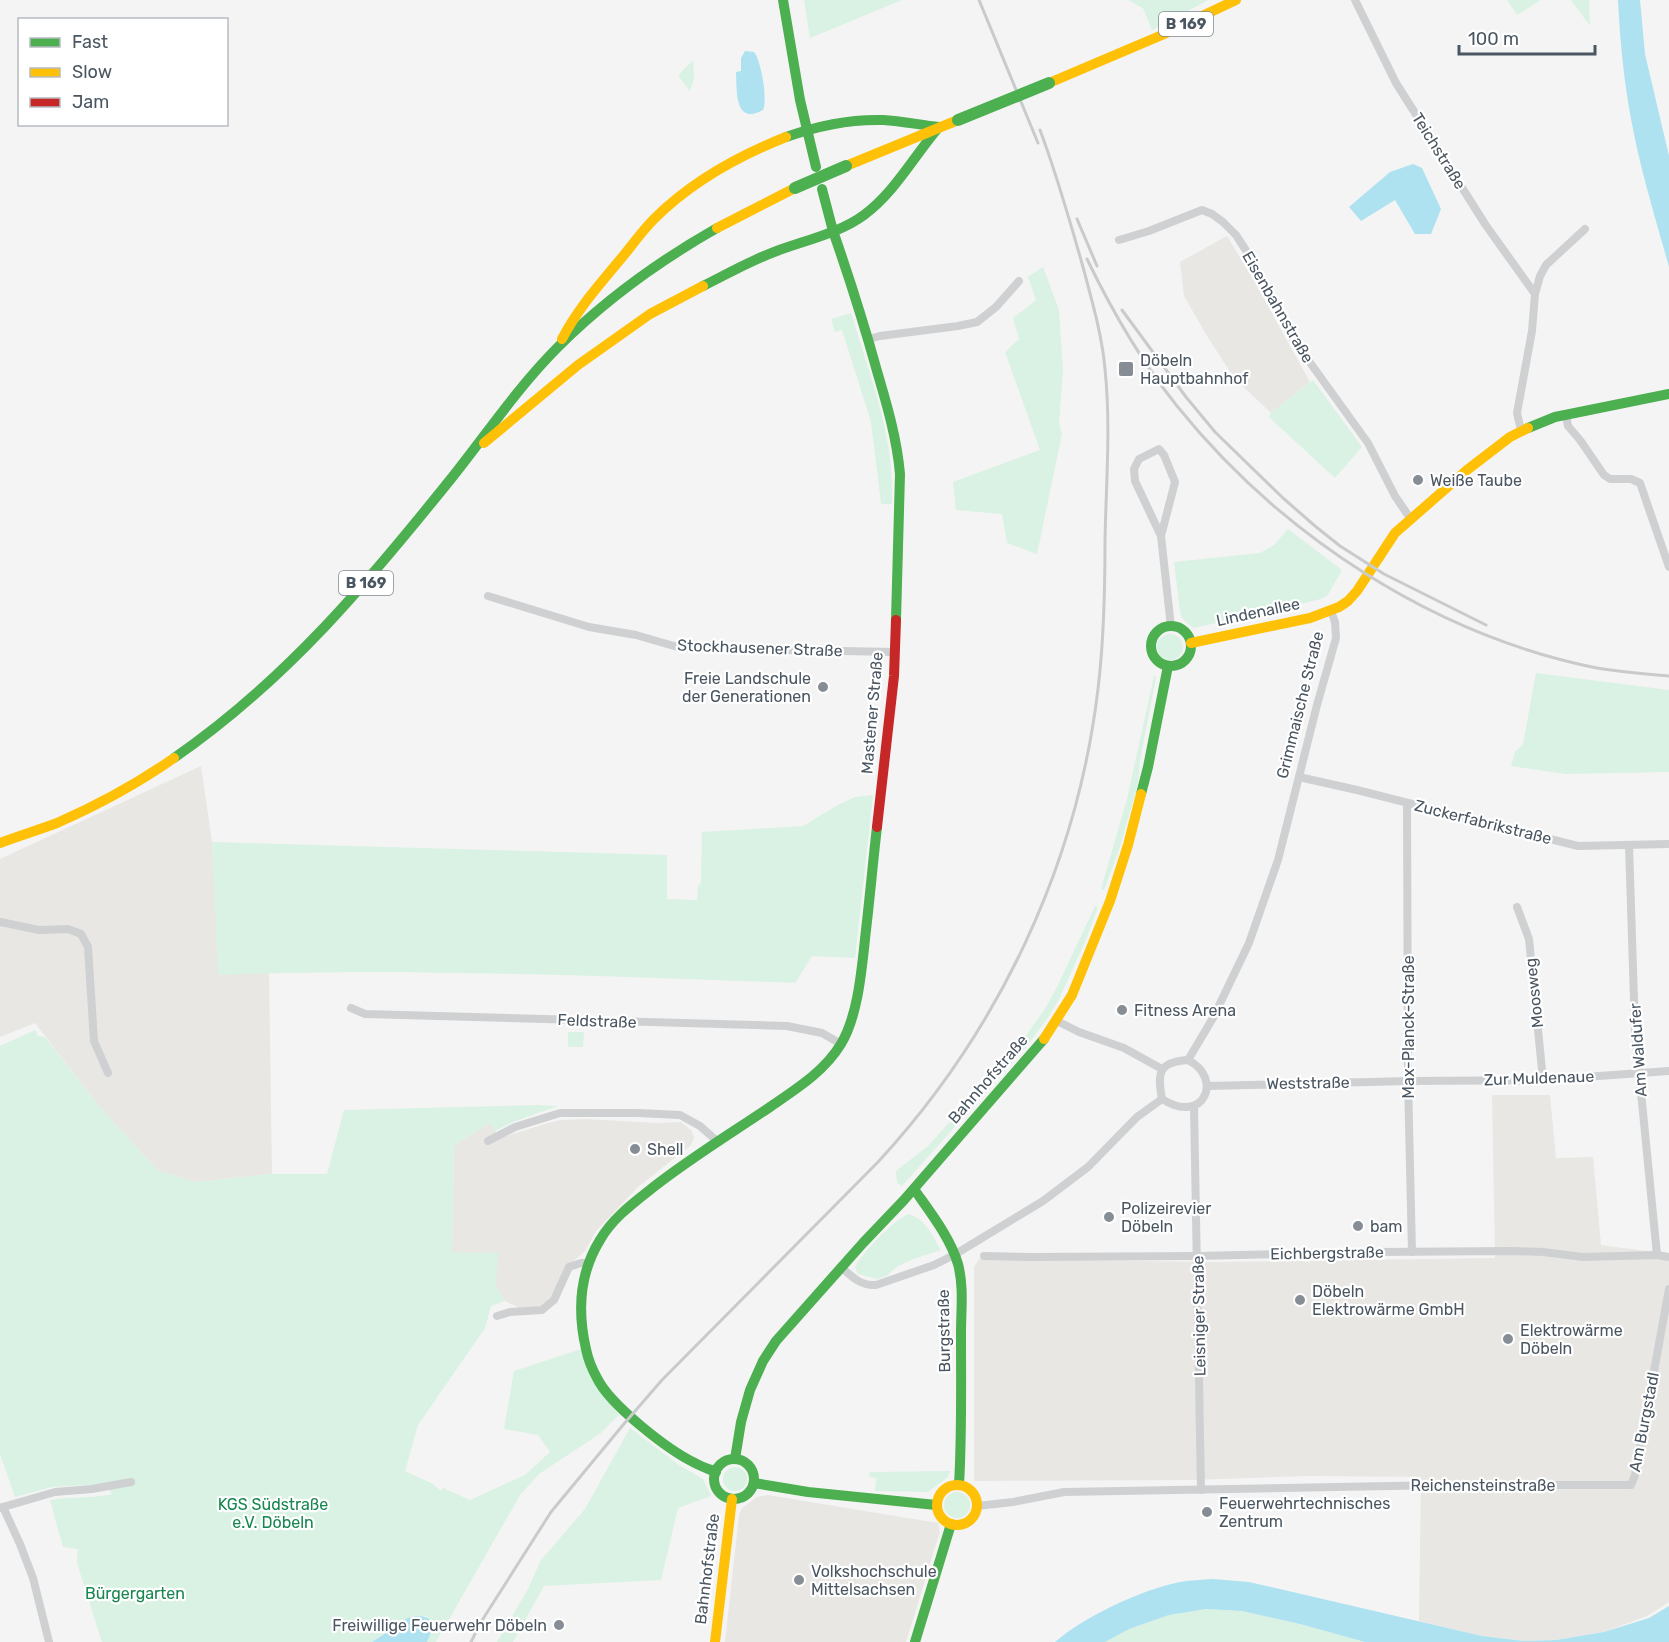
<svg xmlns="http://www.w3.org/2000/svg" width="1669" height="1642" font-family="Rubik,sans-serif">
<rect width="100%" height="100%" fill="#f4f4f4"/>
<g fill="#e8e7e3">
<path d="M1227,236l26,43 57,103 -39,31 -37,-35 -27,-42 -23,-40 -4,-34z"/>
<path d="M201,766l11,76 7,132 50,-1 3,201 -78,8 -37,-12 -59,-65 -63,-82 -35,14v-178z"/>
<path d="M1492,1095h58l6,63 37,-1 8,88 68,9v348l-22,14 -43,16 -48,8 -32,1 -42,-5 -63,-15 2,-144 -113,-1 -117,4 -217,1v-214l5,-8 234,3 282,-4z"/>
<path d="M585,1119l72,4 24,-1 11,9 2,7 -3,7 -53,42 -42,44 -11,20 -16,14 -17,33 -11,9 -19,2 -17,-8 -9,-15 -44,-34 2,-107 36,-22 10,15 45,-14 15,-4z"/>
<path d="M768,1495l170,28 2,8 -2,7 -32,104h-181l14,-127 3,-7 15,-11z"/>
</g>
<g fill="#d9f2e3">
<path d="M804,0h98l-92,38z"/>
<path d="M1128,0h80l-56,30 -9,-22z"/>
<path d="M1507,0h34l-24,15z"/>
<path d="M1571,0h18l1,26z"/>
<path d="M693,60l1,19 -4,12 -11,-14 1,-4z"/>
<path d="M1043,267l16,43 4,61 -4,52 3,11 -25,120 -30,-11 -5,-29 -46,-4 -3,-28 87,-32 -35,-98 14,-13 -6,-21 23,-18 -8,-23z"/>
<path d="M851,313c19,63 44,124 41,191h-11l-10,-82 -29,-92 -7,2 -4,-13z"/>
<path d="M1313,380l49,67 -27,31 -66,-61 2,-4z"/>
<path d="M1288,529l54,41 -15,26 -6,3 -127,29 -5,-3 -7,-7 -2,-6 -6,-50 86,-9 14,-8z"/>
<circle cx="1170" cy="647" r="13"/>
<path d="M1536,673l133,17v82l-103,2 -55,-8 4,-14 8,-8z"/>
<path d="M1154,676h2v1l-16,84 -2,23 -19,66 -15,40 -3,-1 26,-90z"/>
<path d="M873,795l-18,163 -43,-2 -17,27c-192,-7 -384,-15 -577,-8l-6,-133 455,13v44l30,1 1,-14 3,-3 1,-51 101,-6 35,-21 17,-8z"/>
<path d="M1095,906l2,1v3l-12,32 -14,31 -13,28 -9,15 -23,31 -124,139 -5,-3 -1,-12 32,-25 91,-101 26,-36 13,-24z"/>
<path d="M35,1030l3,6 7,1 53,68 59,65 37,12 78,-8h55l17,-64 193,-5 21,1 -43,15 -20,10 -5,-8 -36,22 -2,107 46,1 -2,33 9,15 -14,5 -6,22 -67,97 -13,46 28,13 8,7 2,-3 27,12 55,-25 25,-23 -12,-17 -34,-6 10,-58 67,-22 18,41 20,25 -18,18 -62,41 -19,21 -84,147h-9l7,-17 -8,-9c-21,0 -38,14 -54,26h-270l-25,-79 1,-14 -15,-2 -13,-47c21,-4 42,-1 62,-6l-7,-10 -53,3 -37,10 -15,-43v-408z"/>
<path d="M568,1032h16l-1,15h-15z"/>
<path d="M909,1214c17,6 23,21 32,36l-25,8 -18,8 -12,10 -9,3 -19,-5 -3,-7c7,-14 38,-47 54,-53z"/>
<path d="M630,1428l49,37 24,14 8,17 -33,12 -17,72 -117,6 -31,56h-16l31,-53 13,-29 44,-51z"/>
<circle cx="735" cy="1479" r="12"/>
<path d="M950,1471l-2,6 -20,15 -53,-1 1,-13 -7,-1 1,-5z"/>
<circle cx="957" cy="1505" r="13"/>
<path d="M1206,1609l36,2 58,13 65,18h-260l24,-13 40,-14z"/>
</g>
<g fill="#aee2f0">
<path d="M1618,0h22l5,54 24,102v111c-13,-47 -28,-95 -37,-143 -8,-41 -12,-83 -14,-124z"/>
<path d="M745,51l9,1c7,8 14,48 9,58 -29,16 -26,-20 -27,-38l5,-1v-13z"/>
<path d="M1413,164l9,4 19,41 -10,25h-16l-20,-34 -34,21 -12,-14 41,-35z"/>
<path d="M1213,1579l36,3 233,54 42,5 32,-1 48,-8 45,-14 20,-12v36h-304l-65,-18 -58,-13 -36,-2 -37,6 -40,14 -24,13h-50c30,-26 86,-52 125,-60 11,-2 22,-2 33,-3z"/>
<path d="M416,1616c9,0 13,1 18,9l-7,17h-55l36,-24z"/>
</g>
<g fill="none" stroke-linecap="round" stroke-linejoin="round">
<g stroke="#ced0d2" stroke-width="8">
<path d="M1355,0l41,83 89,141 50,70 -3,37 -15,82 4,17"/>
<path d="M1119,240l30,-9 53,-21 10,4 11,8 13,13 11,17 46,87 75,104 27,53 15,22"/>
<path d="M1535,294l5,-18 6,-11 39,-36"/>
<path d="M869,339l11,-3 78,-10 19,-4 19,-15 23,-26"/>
<path d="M1566,415l2,11 12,14 24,35 6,4h21l9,4 29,84"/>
<path d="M1161,536l14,-54 -11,-27 -5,-6 -20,10 -5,10 1,12 26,55 10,91"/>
<path d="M488,596l101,31 47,8 38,11 14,2 207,4"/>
<path d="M1299,777l58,13 221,56 91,-2"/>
<path d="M1407,803l1,278 4,171"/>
<path d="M1629,845l6,186 22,224"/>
<path d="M1517,907l12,32 14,141"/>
<path d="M0,922l39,8 29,-1 13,5 7,13 6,94 14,32"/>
<path d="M351,1008l14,6 422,12 35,7 19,11"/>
<path d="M1057,1021l22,11 45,16 38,21"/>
<path d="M1188,1060l25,-42 36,-75 29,-83 39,-155 19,-67 -1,-16 -4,-11"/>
<path d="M1188,1060c36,18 16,66 -26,39 -5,-27 -3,-37 26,-39z"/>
<path d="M1207,1086l201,-5 135,-1 126,-9"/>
<path d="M1194,1106l7,384"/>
<path d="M488,1141l27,-14 45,-14h78l42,2 20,11 17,15"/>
<path d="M984,1256l47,1 167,-1 178,-4 137,-1 30,1 40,5 74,-2 12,2"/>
<path d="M841,1267c11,10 20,19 35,18l58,-20 20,-10 89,-54 45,-34 49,-50 25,-18"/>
<path d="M497,1316l13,-4 32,-2 12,-10 15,-33 12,-4h8"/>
<path d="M977,1506l36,-4 51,-10 380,-7h187l4,-10 34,-186"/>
<path d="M3,1507l17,37 13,34 16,64"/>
<path d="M0,1508l55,-16 37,-3 39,-7"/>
</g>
<g stroke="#4caf50" stroke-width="10">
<path d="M783,0l17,100 16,67"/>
<path d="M786,137c31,-11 65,-18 97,-17 19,1 37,5 56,7"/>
<path d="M822,189l11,42"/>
<path d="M833,231c16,46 31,93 44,140 10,34 20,68 23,103l-4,146"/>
<path d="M703,286c24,-12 47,-25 71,-34 29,-11 66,-19 90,-37 31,-23 50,-59 75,-88"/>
<path d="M1528,428l27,-11 114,-23"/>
<circle cx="1171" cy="646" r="20"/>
<path d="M174,758c113,-78 195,-177 280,-283 34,-43 65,-89 104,-128 47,-47 101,-86 159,-119"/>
<path d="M1141,794l7,-27 20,-101"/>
<path d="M914,1189c16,23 36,48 44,75 6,23 3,46 3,69 0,51 1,101 -2,152"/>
<path d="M735,1459l6,-37 9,-32 13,-29 13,-20 87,-98 41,-43 140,-161"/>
<circle cx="734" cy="1479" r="20"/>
<path d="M716,1472c-7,-3 -14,-5 -21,-9 -27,-13 -85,-58 -98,-85 -5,-9 -9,-19 -11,-29 -9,-39 -7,-75 14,-109 12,-21 32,-36 51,-51 38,-30 79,-55 119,-82 26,-18 54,-35 71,-63 18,-30 21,-79 25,-114 4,-34 7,-69 11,-103"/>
<path d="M754,1483l54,9 128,13"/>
<path d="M915,1642l36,-118"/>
</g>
<g stroke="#ffc107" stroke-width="10">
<path d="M1049,83l113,-48 74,-35"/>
<path d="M846,166l112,-46"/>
<path d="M717,228l78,-40"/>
<path d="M562,339c15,-29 36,-53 57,-78 12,-14 22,-29 35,-42 38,-38 84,-63 132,-82"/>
<path d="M484,443l94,-78 72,-51 53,-28"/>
<path d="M1191,643l119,-25 29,-11 9,-6 9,-10 38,-58 72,-63 43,-33 18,-9"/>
<path d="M0,843c19,-7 38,-13 57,-20 41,-18 80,-39 117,-65"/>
<path d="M1044,1039l28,-44 38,-94 18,-56 13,-51"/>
<circle cx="957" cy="1505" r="20"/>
<path d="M715,1642l17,-143"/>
</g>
<path stroke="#c62828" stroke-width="10" d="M877,827l17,-151 2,-56"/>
<g stroke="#c9cacc" stroke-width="3">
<path d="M979,0l59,143"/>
<path d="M1077,219l20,47"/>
<path d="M1087,259c25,52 54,102 90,147 104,129 256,229 420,262 24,4 48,6 72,8"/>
<path d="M1122,310l64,87 29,35 68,66 32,28 25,20 44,28 102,51"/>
<path d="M471,1642l10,-20 70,-110 72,-87 39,-45 216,-218c120,-130 199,-296 220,-473 6,-49 7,-99 7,-148 1,-57 6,-115 0,-172 -3,-34 -13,-68 -22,-102 -13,-46 -26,-92 -43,-137"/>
</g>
<g stroke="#4caf50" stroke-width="12">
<path d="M958,120l91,-37"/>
<path d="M795,188l51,-22"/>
</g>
</g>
<g fill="#868d94" stroke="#fff" stroke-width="2">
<rect x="1118" y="361" width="16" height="16" rx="3"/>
<circle cx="1418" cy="480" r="6"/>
<circle cx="823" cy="687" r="6"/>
<circle cx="1122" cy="1010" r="6"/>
<circle cx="635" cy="1149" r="6"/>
<circle cx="1109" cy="1217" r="6"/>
<circle cx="1358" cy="1226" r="6"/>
<circle cx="1300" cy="1300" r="6"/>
<circle cx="1508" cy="1339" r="6"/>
<circle cx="1207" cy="1512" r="6"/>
<circle cx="799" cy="1580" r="6"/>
<circle cx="559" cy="1625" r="6"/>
</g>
<g text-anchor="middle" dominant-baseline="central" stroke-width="4.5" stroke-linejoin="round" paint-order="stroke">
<g fill="#fff" stroke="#808990" stroke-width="1.5">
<rect x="1159" y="12" width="54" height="24" rx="4.5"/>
<rect x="339" y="571" width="54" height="24" rx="4.5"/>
</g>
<g font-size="15" font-weight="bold" fill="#4a5661">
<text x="1186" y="24">B 169</text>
<text x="366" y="583">B 169</text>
</g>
<g font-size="16" fill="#4a5661" stroke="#fff">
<text transform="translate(1439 151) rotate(58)">Teichstraße</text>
<text transform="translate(1278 307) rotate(60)">Eisenbahnstraße</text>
<text transform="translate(1258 612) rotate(-12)">Lindenallee</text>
<text transform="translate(760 648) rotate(2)">Stockhausener Straße</text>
<text transform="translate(1300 705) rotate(-76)">Grimmaische Straße</text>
<text transform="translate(872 713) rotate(-85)">Mastener Straße</text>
<text transform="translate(1483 822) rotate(14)">Zuckerfabrikstraße</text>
<text transform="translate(1534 993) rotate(-96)">Moosweg</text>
<text transform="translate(597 1021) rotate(2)">Feldstraße</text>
<text transform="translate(1408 1027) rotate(-90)">Max-Planck-Straße</text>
<text transform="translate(1638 1050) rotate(-94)">Am Waldufer</text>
<text transform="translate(1539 1078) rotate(-2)">Zur Muldenaue</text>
<text transform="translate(988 1079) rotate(-49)">Bahnhofstraße</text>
<text transform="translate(1308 1083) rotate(-1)">Weststraße</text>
<text transform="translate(1327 1253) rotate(-1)">Eichbergstraße</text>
<text transform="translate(1199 1316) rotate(-91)">Leisniger Straße</text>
<text transform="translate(944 1331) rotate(-91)">Burgstraße</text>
<text transform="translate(1644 1422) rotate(-79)">Am Burgstadl</text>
<text x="1483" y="1485">Reichensteinstraße</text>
<text transform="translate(707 1569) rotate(-83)">Bahnhofstraße</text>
</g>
<g font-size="16" fill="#4a5661" stroke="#fff" text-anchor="start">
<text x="1140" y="360">Döbeln<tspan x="1140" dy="18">Hauptbahnhof</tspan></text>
<text x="1430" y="480">Weiße Taube</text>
<text x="811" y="678" text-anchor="end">Freie Landschule<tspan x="811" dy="18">der Generationen</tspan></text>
<text x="1134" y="1010">Fitness Arena</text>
<text x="647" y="1149">Shell</text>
<text x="1121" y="1208">Polizeirevier<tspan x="1121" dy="18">Döbeln</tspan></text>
<text x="1370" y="1226">bam</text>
<text x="1312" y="1291">Döbeln<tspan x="1312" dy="18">Elektrowärme GmbH</tspan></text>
<text x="1520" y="1330">Elektrowärme<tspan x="1520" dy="18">Döbeln</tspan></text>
<text x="1219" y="1503">Feuerwehrtechnisches<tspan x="1219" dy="18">Zentrum</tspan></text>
<text x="811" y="1571">Volkshochschule<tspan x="811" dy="18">Mittelsachsen</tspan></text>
<text x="547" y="1625" text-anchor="end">Freiwillige Feuerwehr Döbeln</text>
</g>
<g font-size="16" fill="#17864f" stroke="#fff">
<text x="273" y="1504">KGS Südstraße<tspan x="273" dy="18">e.V. Döbeln</tspan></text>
<text x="135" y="1593">Bürgergarten</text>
</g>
</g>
<rect x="18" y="18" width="210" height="108" fill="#ffffff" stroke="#b7bbc0" stroke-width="1.5"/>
<rect x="30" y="38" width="30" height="9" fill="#4caf50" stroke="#b7bbc0" stroke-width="1.5"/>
<text x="72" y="48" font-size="18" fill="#4a5661">Fast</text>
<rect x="30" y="68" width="30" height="9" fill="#ffc107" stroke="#b7bbc0" stroke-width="1.5"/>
<text x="72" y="78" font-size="18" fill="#4a5661">Slow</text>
<rect x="30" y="98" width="30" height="9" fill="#c62828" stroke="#b7bbc0" stroke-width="1.5"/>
<text x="72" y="108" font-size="18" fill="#4a5661">Jam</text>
<path d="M1459 45v9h136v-9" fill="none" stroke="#4a5661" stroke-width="3"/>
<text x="1468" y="45" font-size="18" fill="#4a5661" stroke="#ffffff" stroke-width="4.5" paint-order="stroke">100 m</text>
</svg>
